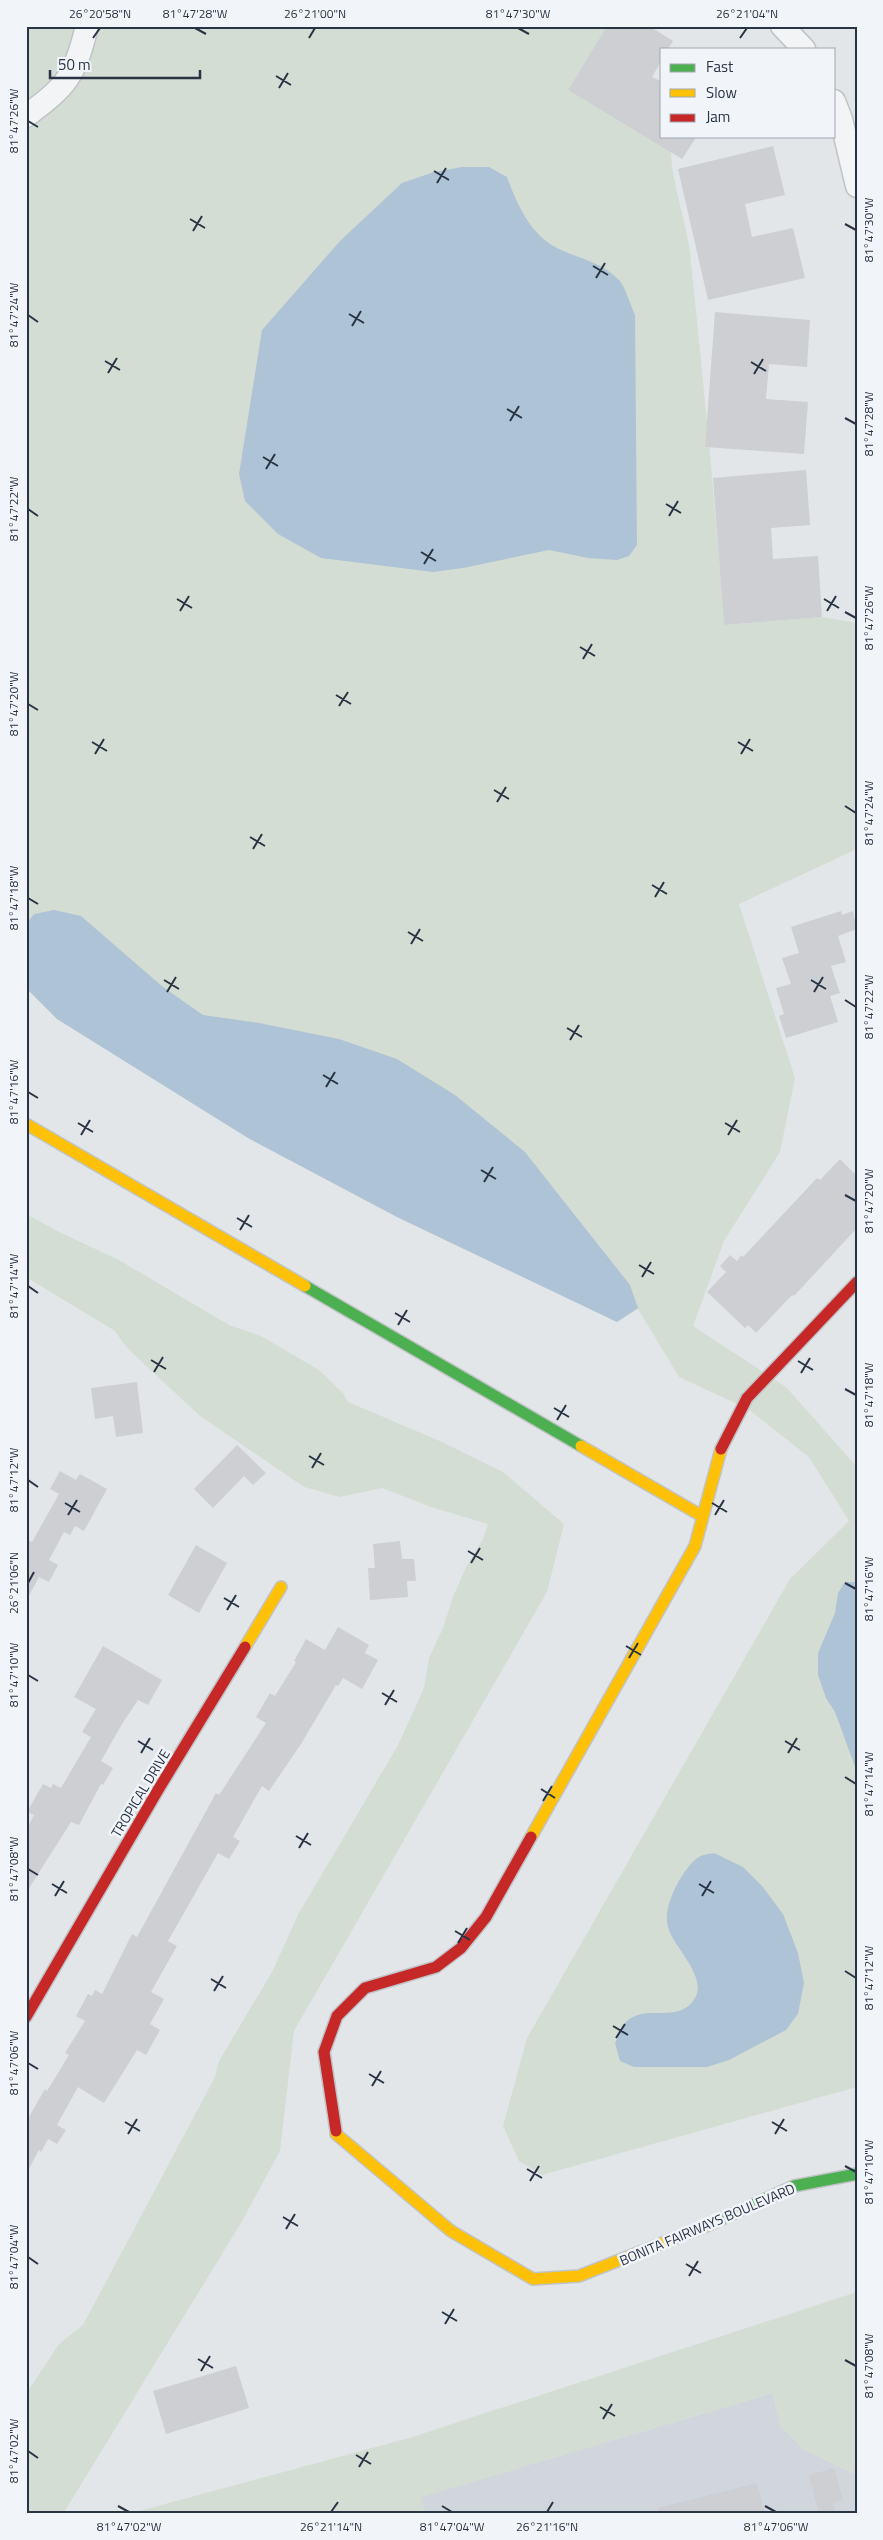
<svg xmlns="http://www.w3.org/2000/svg" width="883" height="2540" font-family="'Titillium Web',sans-serif">
<rect width="100%" height="100%" fill="#e3e6e9"/>
<path fill="#d1d5dc" d="M773,2393l7,32 23,24 54,26v39h-431l-6,-17z"/>
<g fill="#d4ddd3">
<path d="M26,26h581l-39,64 103,62c1,34 15,67 19,101 13,124 25,247 34,372l98,-8 35,6v226l-118,55 56,174 -15,74 -56,89 -31,85 93,61 71,80v620l-315,88 -23,-14 -16,-35 24,-88 263,-459 59,-58 -40,-64 -61,-48 -69,-32 -41,-68 -21,13 -220,-105 -149,-79 -191,-119 -31,-31z"/>
<path d="M26,1214l31,17 62,29 110,65 32,11 58,34 24,23 5,9 92,39 63,31 61,52 -17,68 -253,439 -14,120 -39,72 -178,291h-37v-120l33,-50 24,-19 132,-248 4,-16 53,-89 27,-59 98,-166 27,-59 5,-30 14,-30 10,-31 13,-30 17,-28 5,-15 -54,-16 -52,-20 -42,9 -36,-10 -104,-71 -73,-68 -12,-17 -89,-54z"/>
<path d="M857,2292v183l-54,-26 -23,-24 -7,-32 -352,104 5,17h-298l281,-76z"/>
</g>
<g fill="#afc3d6">
<path d="M462,167h27l18,10c10,27 23,57 50,71 20,10 45,14 62,32 7,8 11,24 16,35l2,230 -8,11 -12,4 -29,-2 -39,-8 -86,18 -30,4 -112,-14 -43,-24 -33,-33 -6,-27 23,-144 78,-89 62,-58 32,-11z"/>
<path d="M54,910l27,6 82,71 40,28 56,8 80,16 58,20 58,36 70,57 105,133 8,23 -21,14 -220,-105 -149,-79 -191,-119 -31,-31v-64l8,-10z"/>
<path d="M845,1582h12v190l-22,-60 -9,-14 -8,-23v-22l17,-40 3,-20z"/>
<path d="M714,1853l29,14 19,19 21,28 15,39 6,30 -6,31 -12,16 -57,30 -22,7h-73l-14,-6 -5,-18c3,-6 6,-15 10,-20 21,-22 55,4 71,-27 10,-21 -24,-51 -28,-69 -6,-20 13,-55 28,-68 4,-4 12,-5 18,-6z"/>
</g>
<g fill="#cdcfd2">
<path d="M607,26h42l24,15 -5,8h-6v11l-10,17 10,5v54h35l-15,23 -114,-69z"/>
<path d="M773,146l12,49 -40,9 7,33 41,-9 12,50 -97,22 -30,-131z"/>
<path d="M715,312l95,8 -3,47 -38,-3 -3,35 42,3 -4,52 -99,-7z"/>
<path d="M806,470l4,55 -39,3 2,31 45,-3 4,61 -98,8 -11,-147z"/>
<path d="M841,911l1,4 11,-4 4,18 -19,7 8,26 -15,4 9,27 -10,3 8,26 -52,16 -7,-22 5,-2 -8,-26 15,-4 -9,-26 17,-5 -8,-26z"/>
<path d="M840,1159l17,17v52l-63,68 -2,-1 -36,38 -8,-8 -3,3 -38,-36 19,-20 -6,-6 10,-11 7,6 4,-6 2,2 74,-79 3,2z"/>
<path d="M137,1382l6,51 -27,4 -3,-21 -18,3 -4,-31z"/>
<path d="M237,1445l29,28 -13,12 -9,-9 -31,32 -19,-19z"/>
<path d="M60,1471l16,9 4,-6 27,15 -23,42 -9,-5 -5,9 -6,-3 -15,28 9,5 -9,17 -10,-5 -13,24v-62l6,3 27,-48 -9,-5z"/>
<path d="M400,1541l2,18h12l2,22h-9l1,16 -38,3 -2,-32h7l-2,-24z"/>
<path d="M196,1545l31,18 -28,50 -31,-18z"/>
<path d="M338,1627l31,18 -4,8 13,7 -16,29 -19,-11 -5,8 -2,-1 -35,59 -32,47 -7,-5 -29,51 7,4 -11,18 -11,-6 -50,88 9,5 -26,46 13,7 -14,25 10,6 -14,25 -9,-5 -33,53 -26,-16 -21,38 9,5 -9,14 -9,-5 -7,13 -2,-2 -13,24v-52l19,-33 2,2 22,-36 -4,-2 20,-32 -9,-5 12,-22 4,2 3,-6 7,4 30,-60 5,3 79,-144 3,2 47,-72 -10,-6 14,-24 5,3 21,-34 -2,-1 12,-22 19,11z"/>
<path d="M103,1646l59,34 -14,25 -10,-5 -16,24 -21,37 12,7 -10,17 -2,-1 -22,41 -8,-3 -45,71v-63l8,-15 -7,-3 16,-28 8,4 2,-4 8,4 30,-51 -9,-5 14,-23 -22,-12z"/>
<path d="M236,2366l13,42 -83,26 -13,-43z"/>
<path d="M834,2468l9,32 -10,3 3,11h-17l-10,-39z"/>
<path d="M757,2483l8,31h-107v-6z"/>
</g>
<g fill="none" stroke-linecap="round" stroke-linejoin="round">
<g stroke="#c1c4c7" stroke-width="25">
<g id="street">
<path d="M782,26l22,23"/>
<path d="M834,101l7,18 16,67"/>
<path d="M26,116c41,-30 49,-40 61,-90"/>
</g>
</g>
<g stroke="#c1c4c7" stroke-width="14">
<g id="fast">
<path d="M305,1286l276,160"/>
<path d="M711,2224l83,-38 63,-12"/>
</g>
</g>
<g stroke="#c1c4c7" stroke-width="14">
<g id="slow">
<path d="M26,1124l279,162"/>
<path d="M581,1446l121,70"/>
<path d="M245,1647l36,-60"/>
<path d="M531,1837l164,-291 26,-97"/>
<path d="M336,2131v3l115,97 82,48 46,-3 132,-52"/>
</g>
</g>
<g stroke="#c1c4c7" stroke-width="14">
<g id="jam">
<path d="M721,1449l26,-51 110,-116"/>
<path d="M26,2017l132,-227 87,-143"/>
<path d="M336,2131l-12,-79 13,-36 28,-28 71,-21 25,-19 25,-31 45,-80"/>
</g>
</g>
<use href="#street" stroke="#f3f4f5" stroke-width="22"/>
<use href="#fast" stroke="#4caf50" stroke-width="11"/>
<use href="#slow" stroke="#ffc107" stroke-width="11"/>
<use href="#jam" stroke="#c62828" stroke-width="11"/>
</g>
<path fill="none" stroke="#283344" stroke-width="2" d="M195,28l11,6M518,28l11,6M93,38l7,-10M309,38l6,-10M740,38l7,-10M276,76l15,9M279,88l9,-15M28,121l10,6M434,171l15,9M437,183l9,-15M190,219l15,9M845,224l11,6M193,231l9,-15M593,266l15,9M596,278l9,-15M349,314l15,9M28,315l10,7M352,326l9,-15M105,361l15,9M751,362l15,9M108,373l9,-15M754,374l9,-15M507,409l15,9M845,418l11,6M510,421l9,-15M263,457l15,9M266,469l9,-15M666,504l15,9M28,509l10,7M669,516l9,-15M421,552l15,9M424,564l9,-15M177,599l15,9M824,599l15,9M180,611l9,-15M827,611l9,-15M845,612l11,6M580,647l15,9M583,659l9,-15M336,695l15,9M28,704l10,6M339,706l9,-14M92,742l15,9M738,742l15,9M95,754l9,-15M741,754l9,-15M494,790l15,9M497,802l9,-15M845,806l11,7M250,837l15,9M253,849l9,-15M652,885l15,9M655,897l9,-15M28,898l10,6M408,932l15,9M411,944l9,-15M164,980l15,9M811,980l15,9M167,992l9,-15M814,992l9,-15M845,1000l11,7M567,1028l15,9M570,1040l9,-15M323,1075l15,9M326,1087l9,-15M28,1092l10,6M78,1123l15,9M725,1123l15,9M81,1135l9,-15M728,1135l9,-15M481,1170l15,9M484,1182l9,-15M845,1195l11,6M237,1218l15,9M240,1230l9,-15M639,1265l15,9M642,1277l9,-15M28,1286l10,7M395,1313l15,9M398,1325l9,-15M151,1360l15,9M798,1361l15,9M154,1372l9,-15M801,1373l9,-15M845,1389l11,6M554,1408l15,9M557,1420l9,-15M309,1456l15,9M312,1468l9,-15M28,1480l10,7M65,1503l15,9M712,1503l15,9M68,1515l9,-15M715,1515l9,-15M468,1551l15,9M471,1563l9,-15M28,1583l6,-11M845,1583l11,6M224,1598l15,9M227,1610l9,-15M626,1646l15,9M629,1658l9,-15M28,1675l10,6M382,1693l15,9M385,1705l9,-15M138,1741l15,9M785,1741l15,9M141,1753l9,-15M788,1753l9,-15M845,1777l11,7M541,1789l14,9M543,1801l9,-15M296,1836l15,9M299,1848l9,-15M28,1869l10,6M52,1884l15,9M699,1884l15,9M55,1896l9,-15M702,1896l9,-15M455,1931l15,9M458,1943l9,-15M845,1971l11,7M211,1979l15,9M214,1991l9,-15M613,2026l15,9M616,2038l9,-14M28,2063l10,6M369,2074l15,9M372,2086l9,-15M125,2122l15,9M772,2122l15,9M128,2134l9,-15M775,2134l9,-15M845,2166l11,6M527,2169l15,9M530,2181l9,-15M283,2217l15,9M286,2229l9,-15M28,2257l10,7M686,2264l15,9M689,2276l9,-15M442,2312l15,9M445,2324l9,-15M198,2359l15,9M845,2360l11,6M201,2371l9,-15M600,2407l15,9M603,2419l9,-15M28,2451l10,7M356,2455l15,9M359,2467l9,-15M118,2506l11,6M442,2506l10,6M765,2506l11,6M331,2512l7,-10M547,2512l6,-10"/>
<g text-anchor="middle" dominant-baseline="central" stroke-width="5" stroke-linejoin="round" paint-order="stroke">
<g font-size="14" fill="#283344" stroke="#f1f4f8">
<text transform="translate(140 1793) rotate(-59)">TROPICAL DRIVE</text>
<text transform="translate(707 2224) rotate(-23)">BONITA FAIRWAYS BOULEVARD</text>
</g>
</g>
<rect width="883" height="2540" fill="none" stroke="#f1f4f8" stroke-width="55"/>
<rect x="660" y="48" width="175" height="90" fill="#f1f4f8" stroke="#a1a7b0"/>
<rect x="670" y="64" width="25" height="8" fill="#4caf50" stroke="#a1a7b0"/>
<text x="706" y="72" font-size="15" fill="#283344">Fast</text>
<rect x="670" y="89" width="25" height="8" fill="#ffc107" stroke="#a1a7b0"/>
<text x="706" y="98" font-size="15" fill="#283344">Slow</text>
<rect x="670" y="114" width="25" height="8" fill="#c62828" stroke="#a1a7b0"/>
<text x="706" y="122" font-size="15" fill="#283344">Jam</text>
<path d="M50 70v8h150v-8" fill="none" stroke="#283344" stroke-width="2.5"/>
<text x="58" y="70" font-size="15" fill="#283344" stroke="#f1f4f8" stroke-width="4" paint-order="stroke">50 m</text>
<rect x="28" y="28" width="828" height="2484" fill="none" stroke="#283344" stroke-width="2"/>
<g font-size="12" text-anchor="middle" fill="#283344">
<text x="100" y="18">26°20'58"N</text>
<text x="195" y="18">81°47'28"W</text>
<text x="315" y="18">26°21'00"N</text>
<text x="518" y="18">81°47'30"W</text>
<text x="747" y="18">26°21'04"N</text>
<text transform="translate(14 121) rotate(-90)" y="4">81°47'26"W</text>
<text transform="translate(869 230) rotate(-90)" y="4">81°47'30"W</text>
<text transform="translate(14 315) rotate(-90)" y="4">81°47'24"W</text>
<text transform="translate(869 424) rotate(-90)" y="4">81°47'28"W</text>
<text transform="translate(14 509) rotate(-90)" y="4">81°47'22"W</text>
<text transform="translate(869 618) rotate(-90)" y="4">81°47'26"W</text>
<text transform="translate(14 704) rotate(-90)" y="4">81°47'20"W</text>
<text transform="translate(869 813) rotate(-90)" y="4">81°47'24"W</text>
<text transform="translate(14 898) rotate(-90)" y="4">81°47'18"W</text>
<text transform="translate(869 1007) rotate(-90)" y="4">81°47'22"W</text>
<text transform="translate(14 1092) rotate(-90)" y="4">81°47'16"W</text>
<text transform="translate(869 1201) rotate(-90)" y="4">81°47'20"W</text>
<text transform="translate(14 1286) rotate(-90)" y="4">81°47'14"W</text>
<text transform="translate(869 1395) rotate(-90)" y="4">81°47'18"W</text>
<text transform="translate(14 1480) rotate(-90)" y="4">81°47'12"W</text>
<text transform="translate(14 1583) rotate(-90)" y="4">26°21'06"N</text>
<text transform="translate(869 1589) rotate(-90)" y="4">81°47'16"W</text>
<text transform="translate(14 1675) rotate(-90)" y="4">81°47'10"W</text>
<text transform="translate(869 1784) rotate(-90)" y="4">81°47'14"W</text>
<text transform="translate(14 1869) rotate(-90)" y="4">81°47'08"W</text>
<text transform="translate(869 1978) rotate(-90)" y="4">81°47'12"W</text>
<text transform="translate(14 2063) rotate(-90)" y="4">81°47'06"W</text>
<text transform="translate(869 2172) rotate(-90)" y="4">81°47'10"W</text>
<text transform="translate(14 2257) rotate(-90)" y="4">81°47'04"W</text>
<text transform="translate(869 2366) rotate(-90)" y="4">81°47'08"W</text>
<text transform="translate(14 2451) rotate(-90)" y="4">81°47'02"W</text>
<text x="129" y="2531">81°47'02"W</text>
<text x="331" y="2531">26°21'14"N</text>
<text x="452" y="2531">81°47'04"W</text>
<text x="547" y="2531">26°21'16"N</text>
<text x="776" y="2531">81°47'06"W</text>
</g>
</svg>
